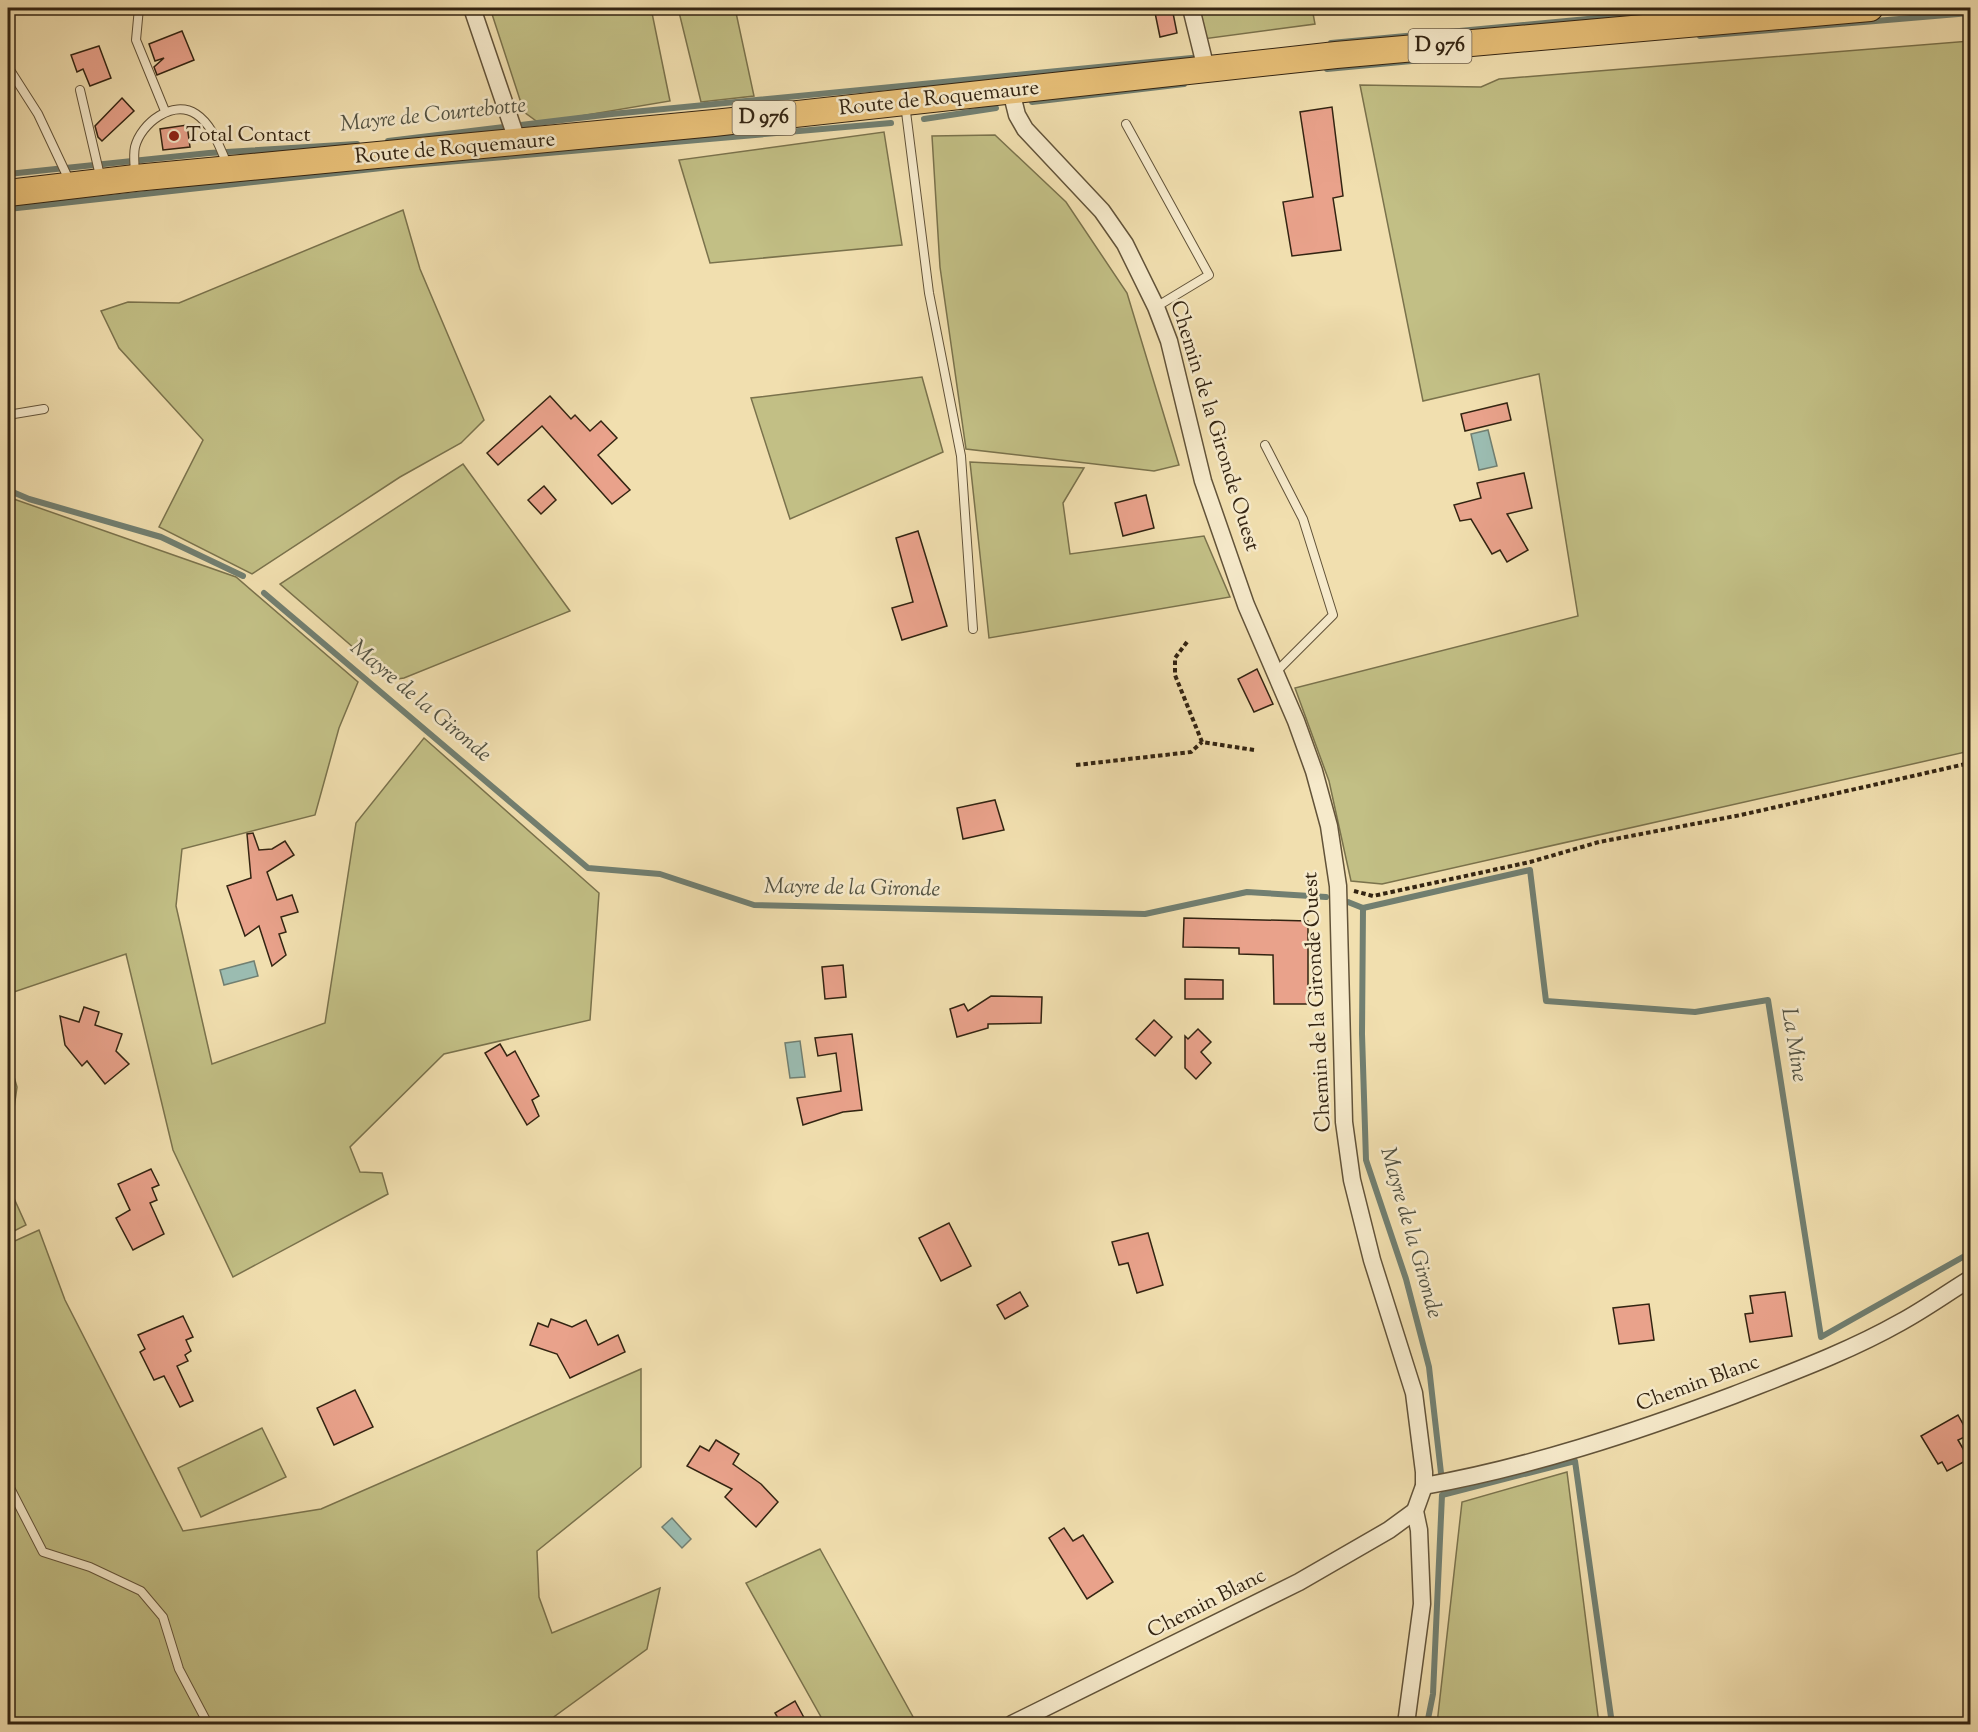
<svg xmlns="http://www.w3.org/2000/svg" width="1978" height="1732" font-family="'Sorts Mill Goudy',serif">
<rect width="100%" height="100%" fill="#f1dfaf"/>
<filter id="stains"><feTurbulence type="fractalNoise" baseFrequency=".00333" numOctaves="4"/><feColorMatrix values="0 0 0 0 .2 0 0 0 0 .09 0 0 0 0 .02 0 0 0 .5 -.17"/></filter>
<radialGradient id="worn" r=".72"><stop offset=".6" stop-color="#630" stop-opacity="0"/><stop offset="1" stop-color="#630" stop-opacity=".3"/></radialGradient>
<g fill="#c2bf85" stroke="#7a724c" stroke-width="1.5">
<path d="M490,8h161l19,93 -131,22 -15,-11z"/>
<path d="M678,8h57l19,88 -53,6z"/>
<path d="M1196,8h116l3,16 -112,15z"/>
<path d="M1970,41v710l-588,133 -31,-3 -22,-100 -34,-93 283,-72 -39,-242 -116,27 -63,-316 121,2 18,-8z"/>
<path d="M884,132l18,113 -192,18 -31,-103z"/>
<path d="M995,135l71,67 61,91 52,172 -25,6 -188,-22 -26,-182 -8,-131z"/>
<path d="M403,210l17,59 64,151 -23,23 -61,34 -148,97 -93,-47 44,-87 -84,-92 -18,-37 27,-9 51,1z"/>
<path d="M922,377l21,75 -153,67 -39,-121z"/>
<path d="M970,462l114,6 -21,35 7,51 134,-18 26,61 -241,41z"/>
<path d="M463,464l107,147 -166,67 -13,2 -111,-96z"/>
<path d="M8,497l228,80 122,105 -19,46 -24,87 -133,34 -6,57 36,158 113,-41 31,-200 68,-85 175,155 -9,127 -146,34 -94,93 10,25 22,1 6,21 -155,83 -60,-127 -47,-196 -118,40z"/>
<path d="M8,1056l9,31 -9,63z"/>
<path d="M8,1185l18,40 -18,9z"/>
<path d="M39,1230l26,70 118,231 138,-22 320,-140v98l-104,84 2,46 13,36 108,-45 -13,61 -103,75h-536v-480z"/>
<path d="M262,1428l24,49 -85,40 -23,-49z"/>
<path d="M1567,1472l32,252h-162l25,-222z"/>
<path d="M820,1549l97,175h-92l-79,-141z"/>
</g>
<g fill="#9bbcb1" stroke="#717f71" stroke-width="1.5">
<path d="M1488,430l9,36 -18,4 -8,-36z"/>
<path d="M254,961l4,15 -34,9 -4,-15z"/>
<path d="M800,1041l5,36 -15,1 -5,-35z"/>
<path d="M672,1518l19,21 -9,9 -20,-21z"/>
</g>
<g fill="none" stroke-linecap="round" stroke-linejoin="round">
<g stroke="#717f71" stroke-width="6">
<path d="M1700,36l270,-23"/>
<path d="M1331,43l373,-35"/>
<path d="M1327,69l127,-12"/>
<path d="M1032,102l152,-18"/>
<path d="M924,119l72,-11"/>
<path d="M388,141l224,-27 590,-57"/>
<path d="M8,174l201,-21 148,-9"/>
<path d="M8,209l392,-43 491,-43"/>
<path d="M8,490l21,9 132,38 82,39"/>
<path d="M264,593l324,275 72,6 94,31 391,9 102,-22 79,5"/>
<path d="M1348,902l15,6"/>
<path d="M1363,908l167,-38 16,131 149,11 73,-12 53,337 149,-84"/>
<path d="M1363,908l-1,126 4,126 40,119 23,88 12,106"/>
<path d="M1427,1724l6,-30 9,-199 133,-34 37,263"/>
</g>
</g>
<g fill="#e9a28b" stroke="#332412" stroke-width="1.5">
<path d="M1154,8h18l5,25 -17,4z"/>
<path d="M182,31l12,29 -37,15 -3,-8 10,-9 -9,3 -6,-17z"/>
<path d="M99,46l12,32 -21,8 -7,-17 -6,3 -6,-17z"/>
<path d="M122,98l12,13 -32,30 -4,-4 -3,-11z"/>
<path d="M1332,107l11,89 -10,2 8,52 -49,6 -9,-54 30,-5 -13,-85z"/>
<path d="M187,125l3,22 -27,3 -3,-21z"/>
<path d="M550,396l21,23 4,-4 15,16 11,-10 16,17 -19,17 32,35 -18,14 -70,-78 -44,39 -11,-12z"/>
<path d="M1507,403l4,17 -46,11 -4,-17z"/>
<path d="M1524,473l8,35 -25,6 21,36 -21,12 -7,-12 -8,4 -21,-35 -11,2 -6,-16 27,-7 -4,-15z"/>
<path d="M544,486l12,14 -15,14 -13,-14z"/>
<path d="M1146,495l8,33 -31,8 -8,-33z"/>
<path d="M918,531l29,95 -45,14 -10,-32 21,-6 -17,-64z"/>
<path d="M1257,669l16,35 -19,8 -16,-33z"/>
<path d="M995,800l9,30 -41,9 -6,-31z"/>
<path d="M253,833l6,17 13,-1 13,-8 9,14 -27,17 10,28 15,-5 6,17 -17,5 5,15 -7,2 7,21 -14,11 -13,-40 -14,10 -18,-50 24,-8 -4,-44z"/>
<path d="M1184,918l124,3v83h-34l-1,-49 -34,-1v-6l-56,-1z"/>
<path d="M843,965l3,32 -21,2 -3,-32z"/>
<path d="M1185,979l38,1v19h-38z"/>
<path d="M991,996l51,1 -1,26 -53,1v4l-31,9 -7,-28 14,-5 4,7z"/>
<path d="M84,1007l15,5 -4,13 27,9 -6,17 13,13 -24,20 -18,-23 -5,5 -17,-21 -5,-29 19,6z"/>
<path d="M1154,1020l18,17 -17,19 -19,-17z"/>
<path d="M1198,1029l13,13 -10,10 10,11 -15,16 -11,-11v-32l3,3z"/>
<path d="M852,1034l10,76 -19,2 -40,13 -6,-27 44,-7 -5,-38 -18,3 -3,-18z"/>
<path d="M500,1044l7,12 8,-5 24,45 -7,4 7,16 -12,9 -42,-72z"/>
<path d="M151,1169l8,16 -7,3 5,12 -7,3 14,31 -31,16 -17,-32 14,-8 -12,-26z"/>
<path d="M949,1223l22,43 -30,15 -22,-43z"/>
<path d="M1148,1233l15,52 -26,8 -9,-30 -9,2 -7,-23z"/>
<path d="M1020,1292l8,14 -23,13 -8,-14z"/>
<path d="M1785,1292l7,44 -42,6 -5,-28 8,-1 -3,-17z"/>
<path d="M1649,1304l5,36 -35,4 -6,-36z"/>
<path d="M183,1316l10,21 -7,3 5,11 -6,4 3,6 -11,5 16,35 -13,6 -16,-31 -10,4 -14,-28 5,-3 -7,-14z"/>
<path d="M551,1319l21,8 14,-7 12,25 20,-10 7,17 -55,26 -13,-24 -27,-9 8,-22 10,4z"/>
<path d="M355,1390l18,37 -39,18 -17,-37z"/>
<path d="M1958,1415l11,20 -11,5 11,19 -22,12 -5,-9 -4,2 -17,-28z"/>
<path d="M716,1440l23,14 -6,10 28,20 17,18 -22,25 -31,-30 7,-8 -45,-23 13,-20 9,5z"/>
<path d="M1064,1528l9,13 10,-6 30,47 -26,17 -38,-61z"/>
<path d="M795,1701l13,24h-26l-7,-12z"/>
</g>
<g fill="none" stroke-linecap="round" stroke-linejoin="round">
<g stroke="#625339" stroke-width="10">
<g id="lane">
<path d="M139,8l-3,32 29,71"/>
<path d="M8,67l30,47 32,68"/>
<path d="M80,90l21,90"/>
<path d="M905,104l24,189 32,163 12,173"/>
<path d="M1126,124l83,151 -53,32"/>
<path d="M135,176c0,-9 -2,-20 0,-29 6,-24 38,-48 61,-33 17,11 24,35 32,52"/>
<path d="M8,415l36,-6"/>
<path d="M1265,445l38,74 30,96 -58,58"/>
<path d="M8,1484l35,68 47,15 51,24 22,26 16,52 29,55"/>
</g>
</g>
<g stroke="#625339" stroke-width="19">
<g id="street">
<path d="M472,8l46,135"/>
<path d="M1191,8l15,61"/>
<path d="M1011,91l6,24 8,14 77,82 23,33 31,63 13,34 34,140 43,124 50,116 18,50 15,55 9,60 6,236 8,58 20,80 42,133 10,79v14l-9,25 4,19 3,74 -16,120"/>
<path d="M1424,1486c106,-19 209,-53 310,-91 56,-22 114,-43 167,-73 24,-13 46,-29 69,-43"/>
<path d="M1012,1724l287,-142 90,-52 26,-19"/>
</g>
</g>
<g stroke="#332412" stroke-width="28">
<path id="primary" d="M8,193l127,-15 579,-55 622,-68 534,-47"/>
</g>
<g stroke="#332412" stroke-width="4" stroke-dasharray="4.5 3" stroke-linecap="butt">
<path d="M1187,642l-12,16v17l27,67 52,8"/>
<path d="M1076,765l115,-13 11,-10"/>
<path d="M1354,891l19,5 157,-34 69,-20 142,-27 229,-52"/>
</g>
<use href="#lane" stroke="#f6eacb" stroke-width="8"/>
<use href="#street" stroke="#f6eacb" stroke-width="16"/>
<use href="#primary" stroke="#e8c078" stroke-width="26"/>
</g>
<circle fill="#8f2418" stroke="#f6eacb" stroke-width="2" cx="174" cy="136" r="6"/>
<g text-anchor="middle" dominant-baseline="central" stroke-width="5" stroke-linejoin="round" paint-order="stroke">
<g fill="#f6eacb" stroke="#6e5f4a" stroke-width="1.5">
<rect x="1408.5" y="29" width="63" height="34" rx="4.5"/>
<rect x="732.5" y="101" width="63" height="34" rx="4.5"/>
</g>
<g font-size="20" font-weight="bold" fill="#332412">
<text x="1440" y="46">D 976</text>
<text x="764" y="118">D 976</text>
</g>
<g font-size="21" fill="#332412" stroke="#f6eacb">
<text transform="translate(939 99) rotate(-6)">Route de Roquemaure</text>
<text transform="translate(455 149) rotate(-5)">Route de Roquemaure</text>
<text transform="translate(1214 426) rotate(73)">Chemin de la Gironde Ouest</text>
<text transform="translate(1318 1002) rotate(-93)">Chemin de la Gironde Ouest</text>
<text transform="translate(1698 1384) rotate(-20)">Chemin Blanc</text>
<text transform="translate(1207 1604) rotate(-27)">Chemin Blanc</text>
</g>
<g font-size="21" fill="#332412" stroke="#f6eacb" text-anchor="start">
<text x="186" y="136">Total Contact</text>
</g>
<g font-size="22" font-style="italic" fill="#525242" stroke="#f6eacb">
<text transform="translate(433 116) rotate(-6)">Mayre de Courtebotte</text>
<text transform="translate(420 702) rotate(40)">Mayre de la Gironde</text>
<text transform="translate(852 889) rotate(1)">Mayre de la Gironde</text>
<text transform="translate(1793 1045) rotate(81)">La Mine</text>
<text transform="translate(1410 1233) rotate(74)">Mayre de la Gironde</text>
</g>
</g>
<rect width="1978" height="1732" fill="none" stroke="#f1dfaf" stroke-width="30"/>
<rect x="9" y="9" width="1960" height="1714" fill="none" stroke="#332412" stroke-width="3"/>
<rect x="15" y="15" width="1948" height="1702" fill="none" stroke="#332412" stroke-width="1.5"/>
<rect width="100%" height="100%" filter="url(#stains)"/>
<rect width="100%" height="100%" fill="url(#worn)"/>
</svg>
